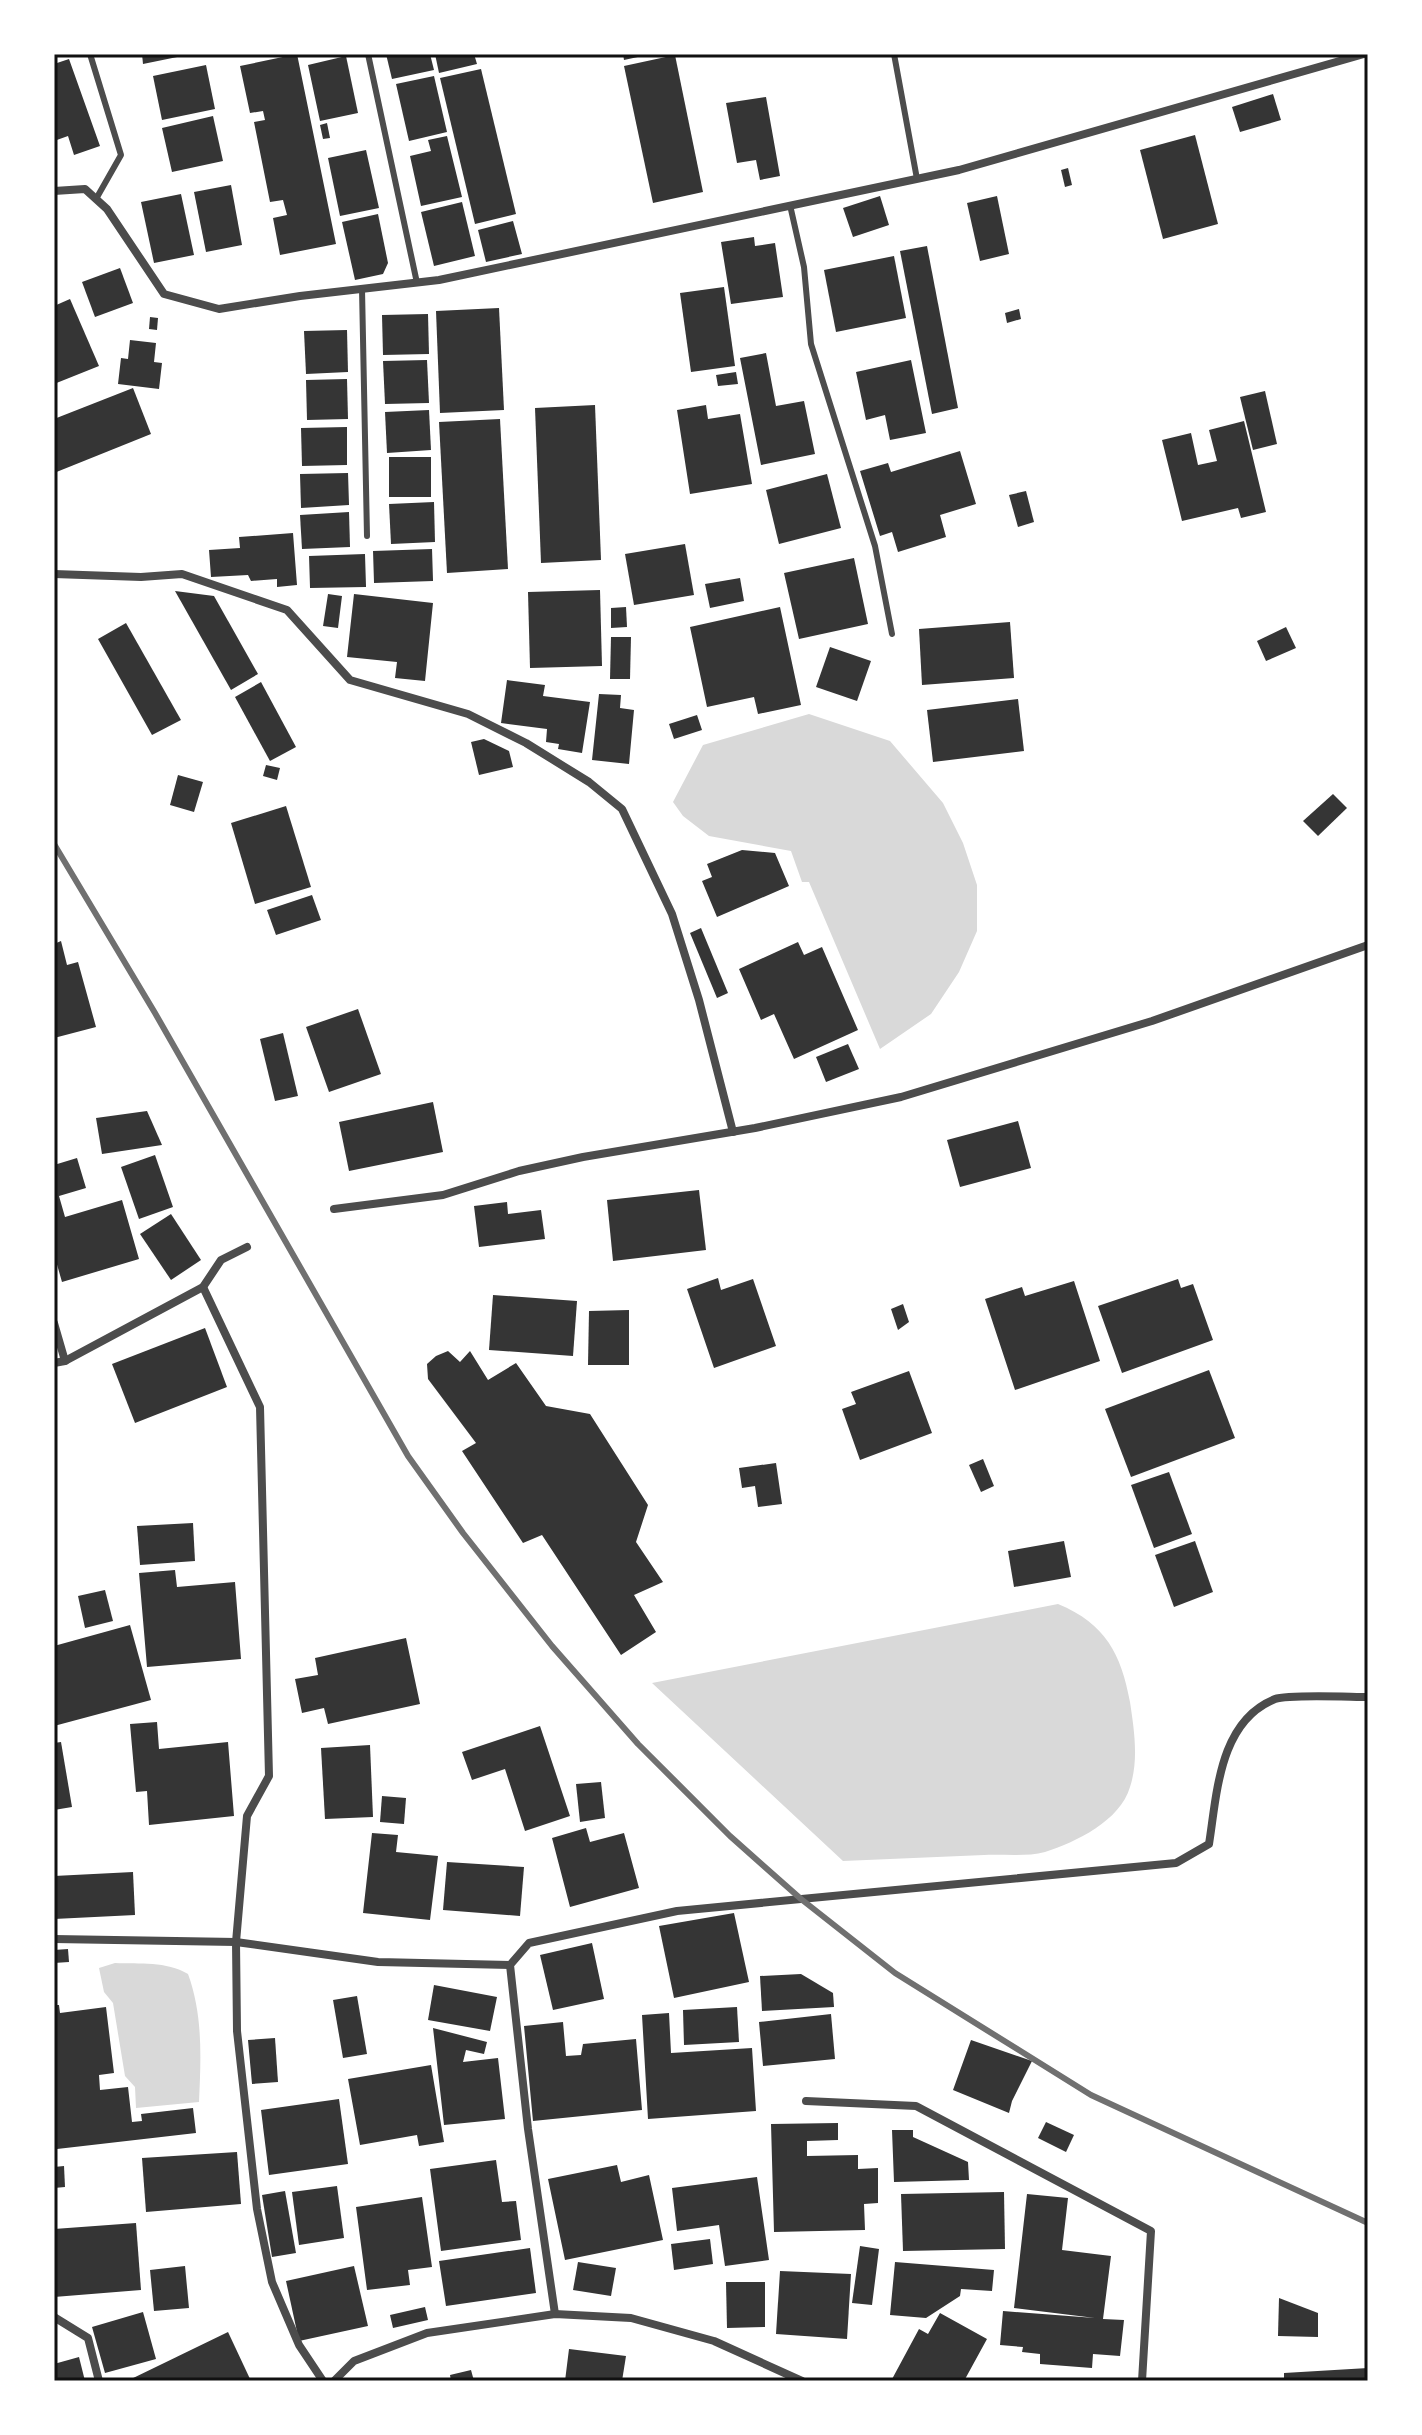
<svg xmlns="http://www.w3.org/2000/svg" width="1422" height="2435" font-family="'PT Sans',sans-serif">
<rect width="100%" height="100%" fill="#fff"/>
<g fill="#d9d9d9">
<path d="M809,714l81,27 53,62 20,40 14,42v46l-18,41 -28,42 -51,35 -71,-167h-7l-11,-31 -82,-15 -26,-20 -10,-14 30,-57z"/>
<path d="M1058,1604c48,20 63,50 72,98 4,27 9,58 0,85 -10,34 -54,55 -85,65 -18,5 -42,2 -61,3 -47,2 -94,4 -141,6l-191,-178z"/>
<path d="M115,1963c25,1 51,-2 73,11 15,41 13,84 11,128l-63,6 -1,-21 -10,-11 -12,-73 -9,-11 -5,-24z"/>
</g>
<g fill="#353535">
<path d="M142,54h45v1l-44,9z"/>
<path d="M297,54l39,190 -56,11 -7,-37 14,-3 -4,-15 -13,2 -16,-80 11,-2 -2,-9 -13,2 -10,-47z"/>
<path d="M386,54h44l4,16 -42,9z"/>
<path d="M435,54h39l3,10 -38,9z"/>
<path d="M623,54h24v1l-23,5z"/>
<path d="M675,55l28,137 -50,11 -29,-137z"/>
<path d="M346,56l12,57 -38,8 -12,-56z"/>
<path d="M69,59l31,87 -26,9 -6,-19 -14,5v-77z"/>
<path d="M206,65l9,44 -53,11 -9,-44z"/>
<path d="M481,69l35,145 -41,10 -35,-146z"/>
<path d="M434,76l13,56 -38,9 -13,-57z"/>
<path d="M1273,94l8,26 -41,12 -8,-25z"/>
<path d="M766,97l14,79 -20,4 -4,-20 -19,3 -11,-60z"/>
<path d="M213,116l10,45 -51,11 -10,-44z"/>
<path d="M327,123l3,15 -7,1 -3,-14z"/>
<path d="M1195,135l23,89 -55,15 -23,-89z"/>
<path d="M447,136l15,61 -41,9 -11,-50 21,-5 -3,-11z"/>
<path d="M366,150l13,58 -39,8 -12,-58z"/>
<path d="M1068,168l4,17 -7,2 -4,-17z"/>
<path d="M231,185l11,60 -36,7 -12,-60z"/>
<path d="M181,194l13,61 -40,8 -13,-61z"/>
<path d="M880,196l9,29 -36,12 -10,-29z"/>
<path d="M997,196l12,58 -29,7 -13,-58z"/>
<path d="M462,202l13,54 -41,10 -13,-54z"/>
<path d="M378,214l10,49 -5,11 -28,6 -13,-58z"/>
<path d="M513,221l9,33 -36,8 -8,-32z"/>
<path d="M754,237l1,9 20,-3 8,54 -52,7 -10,-62z"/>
<path d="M927,246l31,162 -26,6 -32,-163z"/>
<path d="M894,256l12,62 -70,14 -12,-62z"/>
<path d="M120,268l13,35 -38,14 -13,-35z"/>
<path d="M724,287l11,79 -44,6 -11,-79z"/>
<path d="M70,299l29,67 -45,18v-78z"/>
<path d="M499,308l5,102 -64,3 -4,-102z"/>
<path d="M1019,309l2,10 -14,4 -2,-10z"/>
<path d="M428,314l1,40 -46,1 -1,-40z"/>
<path d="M150,317l8,1 -1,12 -8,-1z"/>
<path d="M347,330l1,42 -42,2 -2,-43z"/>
<path d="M130,340l26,3 -2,19 8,1 -3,26 -41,-5 3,-26 7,1z"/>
<path d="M766,353l10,53 28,-5 11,53 -54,11 -21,-107z"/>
<path d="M427,360l2,43 -44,1 -2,-43z"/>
<path d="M911,360l15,73 -36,7 -5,-25 -19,5 -10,-48z"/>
<path d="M736,372l2,12 -20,2 -2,-11z"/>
<path d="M347,379l1,40 -41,1 -1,-40z"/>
<path d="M133,388l18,46 -97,39v-54z"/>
<path d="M1265,391l12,53 -24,6 -13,-53z"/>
<path d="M595,405l6,155 -60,3 -6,-155z"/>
<path d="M706,405l2,14 32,-5 12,70 -62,10 -13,-84z"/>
<path d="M429,410l2,40 -44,3 -2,-41z"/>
<path d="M500,419l8,150 -61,4 -8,-151z"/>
<path d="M1244,421l22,91 -25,6 -3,-10 -56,13 -20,-81 29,-7 7,32 19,-4 -8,-31z"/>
<path d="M347,427v38l-45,1 -1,-38z"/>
<path d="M960,451l16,53 -36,11 6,22 -48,15 -6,-20 -12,4 -20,-65 28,-8 3,9z"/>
<rect x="389" y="457" width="42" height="40"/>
<path d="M348,473l1,32 -48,3 -1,-34z"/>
<path d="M827,474l14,54 -62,16 -13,-54z"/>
<path d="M1026,491l8,31 -16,5 -9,-32z"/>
<path d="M434,502l1,40 -44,2 -2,-40z"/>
<path d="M349,512l1,35 -48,2 -2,-34z"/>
<path d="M293,533l4,52 -20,2v-8l-26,2 -3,-6 -37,2 -2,-27 31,-2 -1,-11z"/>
<path d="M685,544l9,51 -60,10 -9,-51z"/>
<path d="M432,549l1,32 -59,2 -1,-32z"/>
<path d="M365,554l1,33 -56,1 -1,-32z"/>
<path d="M854,558l14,66 -69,15 -15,-66z"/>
<path d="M740,578l4,23 -34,7 -5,-24z"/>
<path d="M600,590l2,76 -72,2 -2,-76z"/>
<path d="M175,591l39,5 44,78 -27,16z"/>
<path d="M328,594l14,2 -4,32 -15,-2z"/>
<path d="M354,594l79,9 -8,78 -30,-3 2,-16 -50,-5z"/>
<path d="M626,607l1,20 -16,1v-20z"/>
<path d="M780,607l21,98 -43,9 -4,-17 -47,10 -17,-80z"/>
<path d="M1010,622l4,56 -92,7 -3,-56z"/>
<path d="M126,623l55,97 -29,15 -54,-96z"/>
<path d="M1286,627l10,21 -30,13 -9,-20z"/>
<path d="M611,637h20l-1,42h-20z"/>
<path d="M830,647l41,14 -14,40 -41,-14z"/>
<path d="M507,680l38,5 -2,11 47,6 -8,51 -24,-4 1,-5 -13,-2 1,-13 -46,-6z"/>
<path d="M261,682l35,65 -26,14 -35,-64z"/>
<path d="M599,694l22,1 -1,13 14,2 -5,54 -37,-4z"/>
<path d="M1018,699l6,52 -91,11 -6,-52z"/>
<path d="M697,715l5,15 -28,9 -5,-15z"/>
<path d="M484,739l25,12 4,16 -34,8 -8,-33z"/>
<path d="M266,765l14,3 -3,12 -14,-4z"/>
<path d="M178,775l25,7 -9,30 -24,-7z"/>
<path d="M1333,794l14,14 -29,28 -15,-15z"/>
<path d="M286,806l25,81 -56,17 -24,-81z"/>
<path d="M742,850l33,3 14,33 -72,31 -15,-36 10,-4 -5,-13z"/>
<path d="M312,895l9,25 -45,15 -9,-25z"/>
<path d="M701,928l27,65 -11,5 -27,-65z"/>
<path d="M61,941l6,24 11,-3 18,65 -42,11v-94z"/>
<path d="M798,942l6,13 18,-8 36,83 -64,29 -20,-45 -13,6 -22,-51z"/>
<path d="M358,1009l23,65 -52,18 -23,-65z"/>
<path d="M283,1033l15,63 -23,5 -15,-62z"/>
<path d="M848,1044l11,25 -33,13 -10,-25z"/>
<path d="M433,1102l10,50 -94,19 -10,-49z"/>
<path d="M147,1111l15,34 -60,9 -6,-36z"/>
<path d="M1018,1121l13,47 -71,19 -13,-47z"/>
<path d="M155,1155l18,52 -34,12 -18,-52z"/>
<path d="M77,1158l9,30 -27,8 6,21 57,-17 17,59 -77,23 -8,-28v-89z"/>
<path d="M699,1190l7,60 -93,11 -6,-61z"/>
<path d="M507,1202l1,12 33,-4 4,29 -66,8 -5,-41z"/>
<path d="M171,1214l30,46 -30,20 -31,-46z"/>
<path d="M718,1278l3,12 32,-11 23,67 -62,22 -27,-79z"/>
<path d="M1178,1279l3,9 12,-4 20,56 -91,33 -24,-67z"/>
<path d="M1074,1281l26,80 -85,29 -30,-91 37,-12 3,9z"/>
<path d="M493,1295l84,6 -4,55 -84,-6z"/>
<path d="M903,1304l6,18 -11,8 -7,-21z"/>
<path d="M629,1310v55h-41l1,-54z"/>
<path d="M205,1328l22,59 -92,36 -23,-59z"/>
<path d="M448,1351l12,11 10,-11 18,29 28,-17 30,43 44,8 58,91 -12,37 27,40 -29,13 22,37 -35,23 -79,-120 -19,8 -61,-92 14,-8 -48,-64 -1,-15 9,-8z"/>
<path d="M1209,1370l26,68 -104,39 -26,-68z"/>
<path d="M909,1371l23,62 -72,27 -18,-51 14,-5 -5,-12z"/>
<path d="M983,1459l11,27 -13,6 -12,-27z"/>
<path d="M776,1463l6,41 -24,3 -3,-21 -13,2 -3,-20z"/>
<path d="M1169,1472l23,62 -38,14 -23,-63z"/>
<path d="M193,1523l2,38 -55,4 -3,-39z"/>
<path d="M1064,1541l7,36 -57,10 -6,-36z"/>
<path d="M1195,1541l18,51 -39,15 -19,-52z"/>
<path d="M175,1570l2,17 58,-5 6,77 -94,8 -8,-94z"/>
<path d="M105,1590l8,31 -28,7 -7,-32z"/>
<path d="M130,1625l21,75 -97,26v-80z"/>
<path d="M406,1638l14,66 -92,20 -4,-16 -22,5 -7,-34 23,-4 -3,-17z"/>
<path d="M157,1722l2,27 69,-7 6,74 -85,9 -2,-34 -11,1 -6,-68z"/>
<path d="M540,1726l30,90 -45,15 -20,-62 -33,11 -10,-28z"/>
<path d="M61,1742l11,65 -18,3v-67z"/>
<path d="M370,1745l3,72 -48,2 -4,-71z"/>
<path d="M601,1782l4,36 -25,4 -4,-38z"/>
<path d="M382,1796l24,2 -2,26 -24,-2z"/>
<path d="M586,1828l4,14 34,-9 15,55 -69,19 -18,-69z"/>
<path d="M372,1833l26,2 -2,17 42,4 -8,64 -67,-7z"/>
<path d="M447,1862l77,5 -4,49 -77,-6z"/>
<path d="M133,1872l2,43 -81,4v-43z"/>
<path d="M734,1913l15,69 -75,16 -15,-72z"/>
<path d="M592,1943l12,56 -51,11 -13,-55z"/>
<path d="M68,1949l1,13 -15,1v-13z"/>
<path d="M801,1974l32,19 1,14 -72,4 -2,-35z"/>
<path d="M434,1985l63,12 -7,34 -62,-11z"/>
<path d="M357,1996l10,58 -24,4 -10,-58z"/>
<path d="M54,2005h5l1,8 46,-6 8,66 -15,2 1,15 28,-3 4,35 10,-1 -1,-7 52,-6 3,25 -139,16 -3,-29z"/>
<path d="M737,2007l2,35 -55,3 -1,-35z"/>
<path d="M669,2013l2,40 81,-5 4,63 -108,8 -6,-104z"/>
<path d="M831,2014l4,45 -72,7 -4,-44z"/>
<path d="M563,2022l3,34 15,-1 2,-11 53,-5 6,71 -109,11 -9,-95z"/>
<path d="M433,2028l54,14 -3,12 -18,-4 -3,12 35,-4 7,61 -61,6z"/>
<path d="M275,2038l3,44 -26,2 -4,-44z"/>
<path d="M971,2040l61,21 -20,40 -3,12 -56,-23z"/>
<path d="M431,2065l13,77 -25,4 -2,-11 -57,10 -12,-66z"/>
<path d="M339,2099l9,65 -79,11 -8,-65z"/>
<path d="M1046,2122l28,13 -8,17 -28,-14z"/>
<path d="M838,2123v17l-31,1v15l51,-1v14l20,-1v35l-14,1 1,26 -91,2 -3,-108z"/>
<path d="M892,2130h21v7l55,25 1,18 -75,2z"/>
<path d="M237,2152l4,52 -95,8 -4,-54z"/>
<path d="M496,2160l6,42 14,-1 5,39 -80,11 -11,-82z"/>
<path d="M617,2165l4,17 28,-7 14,65 -98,20 -17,-81z"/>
<path d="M64,2166l1,21 -11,1v-21z"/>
<path d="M757,2177l12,83 -44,6 -6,-41 -42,6 -5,-43z"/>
<path d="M337,2186l7,52 -45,7 -7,-53z"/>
<path d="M285,2191l11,62 -24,4 -10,-62z"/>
<path d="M1004,2192l1,57 -102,2 -2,-57z"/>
<path d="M1027,2194l41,4 -6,52 49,6 -8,63 21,1 -4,36 -27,-2 -1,14 -52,-4v-10l-18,-2 1,-5 -23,-2 3,-34 92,7 -81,-10z"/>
<path d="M422,2197l10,70 -24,3 2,15 -43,5 -11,-83z"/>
<path d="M136,2223l5,67 -87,7v-68z"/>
<path d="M710,2239l3,25 -39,6 -3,-26z"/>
<path d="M860,2246l19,3 -7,56 -20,-2z"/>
<path d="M530,2248l6,45 -90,13 -7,-45z"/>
<path d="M578,2262l38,6 -5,28 -38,-6z"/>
<path d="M895,2262l99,8 -2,21 -31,-2 -1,7 -34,22 -36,-3z"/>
<path d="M185,2266l4,42 -35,3 -4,-41z"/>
<path d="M354,2266l14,60 -69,15 -13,-60z"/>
<path d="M780,2271l71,3 -4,65 -71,-5z"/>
<path d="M726,2282h39v45l-38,1z"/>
<path d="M1279,2298l39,15v24l-40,-1z"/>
<path d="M425,2307l3,13 -35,8 -3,-13z"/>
<path d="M143,2312l13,47 -51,14 -13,-46z"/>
<path d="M940,2313l47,26 -23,42h-73l28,-52 9,5z"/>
<path d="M228,2332l23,49h-124z"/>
<path d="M569,2349l57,7 -4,25h-57z"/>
<path d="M79,2357l6,24h-31v-17z"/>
<path d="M1368,2368v13h-84v-8z"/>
<path d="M471,2370l3,11h-23l-1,-6z"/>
</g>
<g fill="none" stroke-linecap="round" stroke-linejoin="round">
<g stroke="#4c4c4c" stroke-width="6">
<path d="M90,54l31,101 -25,44"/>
<path d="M368,54l49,229"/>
<path d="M894,54l23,125"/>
<path d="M790,205l14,62 7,77 64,202 17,88"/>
<path d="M362,289l5,247"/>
</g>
<g stroke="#4c4c4c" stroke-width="8">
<path d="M54,191l31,-2 22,20 57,85 55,15 81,-13 139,-16 520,-110 405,-116"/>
<path d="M54,574l87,3 41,-3 105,36 63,70 118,34 58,29 63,39 33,27 50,105 27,86 34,132"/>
<path d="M334,1209l109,-14 76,-24 64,-14 172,-29 146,-31 251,-76 216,-76"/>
<path d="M203,1287l57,120 9,369 -22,40 -11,126 1,89 20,178 15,73 27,63 24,36"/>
<path d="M54,1323l11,38"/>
<path d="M54,1363l11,-2 138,-74 18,-27 26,-13"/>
<path d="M54,1939l182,3 142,20 132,3"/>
<path d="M806,2101l110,5 235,125 -9,150"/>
<path d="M555,2314l-27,-185 -18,-164 19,-22 148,-32 499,-48 33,-19c8,-50 10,-123 66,-145 13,-5 75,-2 93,-2"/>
<path d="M54,2317l34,21 11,43"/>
<path d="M334,2381l20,-20 73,-28 128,-19 76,4 83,23 88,40"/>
</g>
<path stroke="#707070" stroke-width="6" d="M54,844l101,169 253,443 55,77 89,113 86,98 92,92 71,63 94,74 196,122 277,128"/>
</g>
<rect width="1422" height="2435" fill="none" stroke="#ffffff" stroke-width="112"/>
<rect x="56" y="56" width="1310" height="2323" fill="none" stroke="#111" stroke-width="3"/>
</svg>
